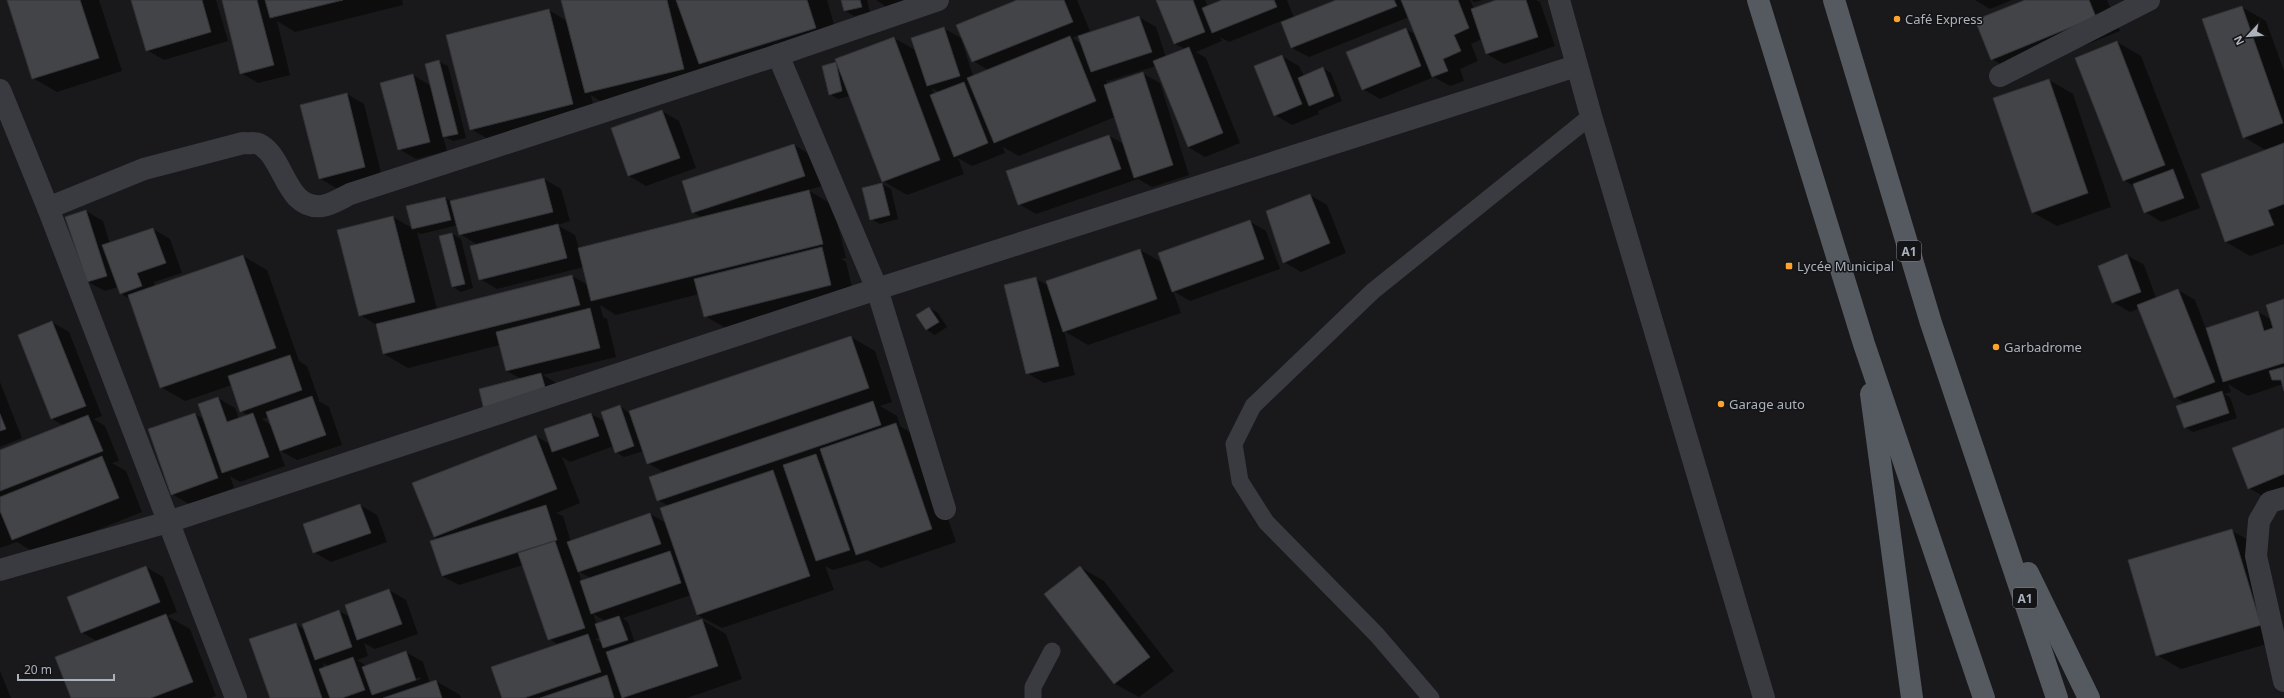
<svg xmlns="http://www.w3.org/2000/svg" width="2284" height="698" font-family="'Noto Sans',sans-serif">
<rect width="100%" height="100%" fill="#19191b"/>
<g fill="#0007" fill-rule="evenodd">
<path d="M8,0h91l23,71 -65,21 -24,-14z"/>
<path d="M132,0h84l12,41 -64,19 -17,-10z"/>
<path d="M223,0h179l1,5 -108,27 -18,-11 13,54 -32,8 -17,-10z"/>
<path d="M562,0h265l12,42 -115,36 -20,-12 4,16 -98,25 -19,-12 5,23 -101,25 -24,-14 78,-119 19,12z"/>
<path d="M842,0h25l3,12 -16,4 -9,-5z"/>
<path d="M876,0h61l-44,11z"/>
<path d="M1020,0h57l13,31 -7,3 1,1 55,-18 17,10 10,30 19,-8 -10,-5 -17,-44h47l3,7 17,-7h62l7,18 44,-18h132l4,9 22,-9h40l4,2 15,44 -51,18 -17,-10 -5,-15 -11,5 7,17 -18,8 4,12 -14,5 -16,-9 -54,22 -17,-10 43,-60 10,6 -7,-18 -100,40 -17,-9 -11,-27 -52,21 -9,-5 2,4 -26,11 10,6 34,85 -35,14 -17,-10 -32,-81 -48,15 -2,-1 2,5 34,-12 18,10 29,92 -37,12 -14,-8 -102,35 -17,-10 90,-68 15,8 -9,-27 -96,39 -16,-9 2,6 -33,13 -14,-8 6,16 -57,21 -24,-14 -33,-85 -12,3 -8,-5 5,-31 4,2 55,-27 23,13 26,-23 18,10 12,38 15,-6 -15,-9zM1079,35l3,9 -10,-6zM932,88l7,4 -5,2z"/>
<path d="M1471,0h12l-8,2z"/>
<path d="M1975,0h37l-22,9z"/>
<path d="M2027,0h80l13,31 -104,42 -24,-14z"/>
<path d="M2242,7l24,14 18,50v173l-34,12 -24,-14 -24,-67 65,-24 -23,-14 -41,-117z"/>
<path d="M2117,42l24,14 59,152 -38,14 -17,-10 -10,-25 -11,-7z"/>
<path d="M1282,56l17,10 5,10 19,-8 8,5 11,28 -24,10 1,3 -27,11 -17,-10z"/>
<path d="M439,62l9,4 18,72 -13,3 -10,-5 4,15 -31,8 -17,-10 14,-74 18,11z"/>
<path d="M2049,80l24,14 38,113 -54,19 -25,-14z"/>
<path d="M347,94l17,10 18,73 -46,11 -17,-10z"/>
<path d="M662,111l17,10 17,47 -50,18 -17,-10 -17,-47z"/>
<path d="M794,145l17,10 11,31 -14,4 25,15 13,53 -5,1 5,3 9,37 -126,31 -24,-14 -6,-22 -83,21 -16,-10 3,12 4,2 9,38 -73,18 15,9 5,20 -61,15 20,-40 -16,-8 -6,-26 -92,23 -24,-14 -7,-29 -17,-10 33,-98 19,11 33,-30 7,4 92,-23 17,10 9,32 -13,4 18,10 4,14 123,-31 -9,-6zM458,225l2,9 18,11 2,34 17,10 87,-22 4,18 -16,-9 -135,33 -20,-77 4,2z"/>
<path d="M882,184l9,5 7,30 -18,5 -9,-5z"/>
<path d="M1310,195l17,10 19,48 -45,19 -17,-10z"/>
<path d="M86,211l17,10 7,23 43,-15 17,10 12,34 -28,9 1,5 88,-31 24,14 32,91 8,5 12,34h-2l12,7 13,38 -45,15 -18,-10 6,16 -45,16 -10,-6 4,12 -45,16 -17,-10 23,-80 10,6 13,-22 17,10 4,11 10,-3 -8,-5 -9,-26 -47,16 -24,-14 -31,-88 -10,-6 -2,-6 -13,4 -17,-9zM269,417l2,8 -9,-6z"/>
<path d="M1249,221l17,10 14,38 -90,32 -17,-10 8,22 -93,32 -24,-14 11,44 -31,8 -17,-10 9,-94 13,7 91,-36 23,13z"/>
<path d="M452,234l9,5 12,49 -12,4 -8,-5z"/>
<path d="M2127,255l17,10 12,33 22,-8 17,10 11,29 52,-17 14,8 12,-19v87l-1,-4 -35,12 -20,-12 3,8 -7,2 6,3 7,21 -44,14 -8,-5 1,-23 -11,-7 -35,-89 -10,4 -17,-10z"/>
<path d="M929,308l9,5 9,14 -12,8 -8,-5 -9,-15z"/>
<path d="M52,322l17,10 33,84 -8,3 11,7 14,35 -7,2 14,8 16,41 -105,42 -20,-12 -17,6v-97l64,-25 -12,-7 -33,-83z"/>
<path d="M851,337l24,14 17,51 -12,4 17,10 3,10 20,12 36,104 -75,26 -14,-8 -34,10 -8,-4 9,24 -112,38 -25,-13 -6,-20 -68,23 5,4 7,21 67,-23 24,14 16,45 -55,19h-184l56,-53 -10,-6 -26,-74 -64,20 -17,-9 -2,-36 -5,-3 -21,-54 122,-47 15,9 -5,-15 45,-16 15,8 14,-16 9,7zM614,446l2,6 8,5 20,-6 4,12 17,10 -7,27 11,6 -3,17 -16,-9 -79,28 -8,-26 -7,-3 24,-10 -18,-46 8,5zM578,571l14,8 -10,3zM593,614l13,7 -9,3zM600,638l2,5 -7,-4z"/>
<path d="M0,382l22,56 -22,9z"/>
<path d="M2284,429v62l-18,7 -17,-10z"/>
<path d="M360,505l17,10 10,27 -56,20 -17,-10z"/>
<path d="M2232,531l24,13 28,95 -103,30 -24,-14z"/>
<path d="M146,567l17,10 14,35 -10,4 23,13 26,67 -6,2h-138l25,-57 -16,-9z"/>
<path d="M1080,567l24,14 70,90 -35,26 -24,-13 -70,-90z"/>
<path d="M389,590l17,10 12,34 -43,15 -11,-6 4,13 -11,4 10,6 39,-14 17,10 7,21 6,-2 24,14 1,3h-190l24,-74 10,6 34,-19 11,6zM323,663l6,4 -5,1zM420,677l1,2 -37,13v-2z"/>
<path d="M0,671l11,27h-11z"/>
</g>
<g fill="#434448" stroke="#333338">
<path d="M7,0h73l19,58 -67,21z"/>
<path d="M131,0h71l9,32 -65,19z"/>
<path d="M222,0h35l17,65 -34,9z"/>
<path d="M265,0h78l-73,18z"/>
<path d="M561,0h106l17,69 -99,24z"/>
<path d="M676,0h131l9,28 -117,36z"/>
<path d="M841,0h19l2,7 -18,4z"/>
<path d="M1017,0h47l9,22 -101,40 -16,-37z"/>
<path d="M1156,0h37l12,32 -31,12z"/>
<path d="M1222,0h52l3,7 -65,26 -10,-25z"/>
<path d="M1336,0h58l3,6 -106,42 -10,-26z"/>
<path d="M1401,0h57l11,28 -15,7 7,16 -18,8 5,12 -16,6z"/>
<path d="M1496,0h30l12,37 -52,17 -15,-45z"/>
<path d="M2025,0h64l7,17 -105,43 -16,-40z"/>
<path d="M2242,6l41,117 -40,15 -41,-119z"/>
<path d="M549,9l24,95 -103,26 -24,-95z"/>
<path d="M1139,16l13,36 -61,20 -13,-36z"/>
<path d="M944,27l16,49 -33,10 -16,-48z"/>
<path d="M1406,28l15,38 -59,24 -16,-38z"/>
<path d="M1070,36l26,65 -102,42 -27,-65z"/>
<path d="M894,37l46,123 -58,22 -47,-123z"/>
<path d="M2117,41l48,124 -42,16 -48,-123z"/>
<path d="M1189,47l34,86 -35,14 -35,-86z"/>
<path d="M1282,55l20,49 -28,12 -20,-50z"/>
<path d="M439,60l19,74 -15,3 -18,-73z"/>
<path d="M836,62l6,29 -13,4 -7,-29z"/>
<path d="M1323,67l11,29 -25,10 -11,-28z"/>
<path d="M1143,72l30,93 -39,13 -30,-93z"/>
<path d="M413,74l17,68 -32,8 -18,-67z"/>
<path d="M2049,79l39,114 -56,20 -39,-115z"/>
<path d="M964,82l24,61 -34,14 -24,-62z"/>
<path d="M347,93l18,74 -46,12 -19,-74z"/>
<path d="M662,110l18,48 -52,18 -17,-48z"/>
<path d="M1109,135l12,34 -103,36 -12,-34z"/>
<path d="M2284,143v61l-16,6 6,15 -49,17 -24,-68z"/>
<path d="M794,144l11,32 -113,37 -10,-32z"/>
<path d="M2173,169l11,29 -40,15 -11,-29z"/>
<path d="M544,178l9,34 -94,23 -9,-34z"/>
<path d="M882,183l8,32 -20,5 -8,-32z"/>
<path d="M809,190l14,54 -232,57 -13,-53z"/>
<path d="M1310,194l20,49 -47,20 -17,-52z"/>
<path d="M445,197l6,23 -39,9 -6,-23z"/>
<path d="M86,210l21,66 -20,6 -22,-65z"/>
<path d="M393,216l22,86 -56,14 -22,-86z"/>
<path d="M1250,220l14,39 -92,33 -14,-39z"/>
<path d="M558,224l9,34 -88,22 -9,-34z"/>
<path d="M153,228l13,35 -29,10 5,13 -22,8 -18,-49z"/>
<path d="M452,233l13,51 -13,3 -13,-51z"/>
<path d="M822,247l9,38 -127,32 -10,-38z"/>
<path d="M1140,249l17,50 -94,33 -17,-51z"/>
<path d="M2127,254l14,38 -29,11 -14,-37z"/>
<path d="M243,255l33,93 -116,40 -32,-93z"/>
<path d="M572,275l8,30 -197,49 -7,-30z"/>
<path d="M1036,277l23,89 -33,8 -22,-89z"/>
<path d="M2178,289l37,93 -41,16 -37,-93z"/>
<path d="M2284,299v64l-61,19 -17,-54 52,-17 6,20 9,-3 -7,-23z"/>
<path d="M929,307l10,15 -13,8 -10,-15z"/>
<path d="M590,308l10,40 -94,23 -10,-39z"/>
<path d="M52,321l34,85 -35,13 -33,-84z"/>
<path d="M851,336l18,52 -222,76 -18,-53z"/>
<path d="M290,355l12,35 -62,22 -12,-36z"/>
<path d="M2284,367v24l-3,-11h-9l-3,-9z"/>
<path d="M541,373l6,21 -63,16 -5,-21z"/>
<path d="M2222,391l7,22 -45,15 -8,-22z"/>
<path d="M312,396l14,39 -46,16 -14,-39z"/>
<path d="M218,397l9,25 26,-9 16,44 -47,16 -24,-69z"/>
<path d="M873,401l8,24 -224,76 -8,-24z"/>
<path d="M620,405l14,41 -19,7 -14,-41z"/>
<path d="M195,413l23,65 -47,17 -23,-66z"/>
<path d="M591,413l8,23 -47,16 -8,-23z"/>
<path d="M0,414l6,15 -6,2z"/>
<path d="M88,415l15,36 -103,40v-41z"/>
<path d="M896,423l36,106 -76,26 -36,-106z"/>
<path d="M2284,428v46l-36,15 -16,-41z"/>
<path d="M536,435l21,54 -123,48 -22,-54z"/>
<path d="M816,454l34,96 -34,11 -33,-96z"/>
<path d="M102,456l17,42 -107,42 -12,-29v-14z"/>
<path d="M773,470l37,106 -113,39 -37,-107z"/>
<path d="M360,504l11,29 -58,20 -10,-29z"/>
<path d="M546,505l11,35 -115,36 -12,-35z"/>
<path d="M650,513l11,31 -83,28 -11,-30z"/>
<path d="M2232,529l29,96 -105,31 -28,-96z"/>
<path d="M555,541l30,87 -37,12 -30,-87z"/>
<path d="M670,551l11,32 -90,31 -11,-33z"/>
<path d="M146,566l14,36 -79,31 -14,-36z"/>
<path d="M1080,566l70,91 -36,27 -70,-90z"/>
<path d="M389,589l13,35 -45,16 -12,-35z"/>
<path d="M339,610l13,37 -37,13 -13,-36z"/>
<path d="M166,614l27,68 -42,16h-80l-16,-41z"/>
<path d="M619,616l9,24 -25,8 -8,-24z"/>
<path d="M702,619l16,47 -96,32 -16,-46z"/>
<path d="M296,623l26,75h-52l-21,-59z"/>
<path d="M588,634l13,38 -77,26h-22l-11,-31z"/>
<path d="M406,651l10,29 -44,15 -10,-28z"/>
<path d="M353,657l12,33 -23,8h-12l-11,-29z"/>
<path d="M607,675l7,23h-74z"/>
<path d="M436,680l6,18h-59z"/>
</g>
<g fill="none" stroke-linecap="round" stroke-linejoin="round">
<g stroke="#3a3b41" stroke-width="17">
<path d="M1033,698v-11l19,-36"/>
<path d="M1431,698l-54,-63 -111,-113 -26,-41 -6,-37 19,-38 120,-115 218,-175"/>
</g>
<g stroke="#3a3b41" stroke-width="22">
<path d="M1559,0l32,116 173,582"/>
<path d="M778,55l99,234 68,220"/>
<path d="M2000,76l149,-76"/>
<path d="M0,90l48,118 188,490"/>
<path d="M48,208l96,-39 99,-26c5,1 12,-1 16,1 26,13 26,66 63,62 9,-1 20,-8 28,-12l428,-139 160,-55"/>
<path d="M2284,498l-14,4 -11,19 -3,35 28,125"/>
<path d="M0,570l168,-48 709,-233 699,-223"/>
</g>
<g stroke="#555960" stroke-width="22">
<path d="M1758,0l106,344 120,354"/>
<path d="M1834,0l97,323 126,375"/>
<path d="M1871,394l41,304"/>
<path d="M2028,573l61,125"/>
</g>
</g>
<g fill="#fda42f" stroke="#141416" stroke-width="1.5">
<circle cx="1897" cy="19" r="4"/>
<rect x="1785" y="262" width="8" height="8" rx="2"/>
<circle cx="1996" cy="347" r="4"/>
<circle cx="1721" cy="404" r="4"/>
</g>
<g text-anchor="middle" dominant-baseline="central" stroke-width="3" stroke-linejoin="round" paint-order="stroke">
<g fill="#141416" stroke="#7e838a" stroke-width="1">
<rect x="1897" y="241" width="24" height="20" rx="3"/>
<rect x="2013" y="588" width="24" height="20" rx="3"/>
</g>
<g font-size="12" font-weight="bold" fill="#abb2bc">
<text x="1909" y="251">A1</text>
<text x="2025" y="598">A1</text>
</g>
<g font-size="13" fill="#abb2bc" stroke="#141416" text-anchor="start">
<text x="1905" y="19">Café Express</text>
<text x="1797" y="266">Lycée Municipal</text>
<text x="2004" y="347">Garbadrome</text>
<text x="1729" y="404">Garage auto</text>
</g>
</g>
<g transform="translate(2248 36) rotate(244)" stroke="#141416" stroke-width="3" paint-order="stroke">
<path d="M0-3L7 15L0 10L-7 15Z" fill="#abb2bc"/>
<text y="-6" font-size="11" font-weight="bold" text-anchor="middle" fill="#abb2bc">N</text>
</g>
<path d="M18 674v6h96v-6" fill="none" stroke="#abb2bc" stroke-width="2"/>
<text x="24" y="674" font-size="12" fill="#abb2bc" stroke="#141416" stroke-width="3" paint-order="stroke">20 m</text>
</svg>
